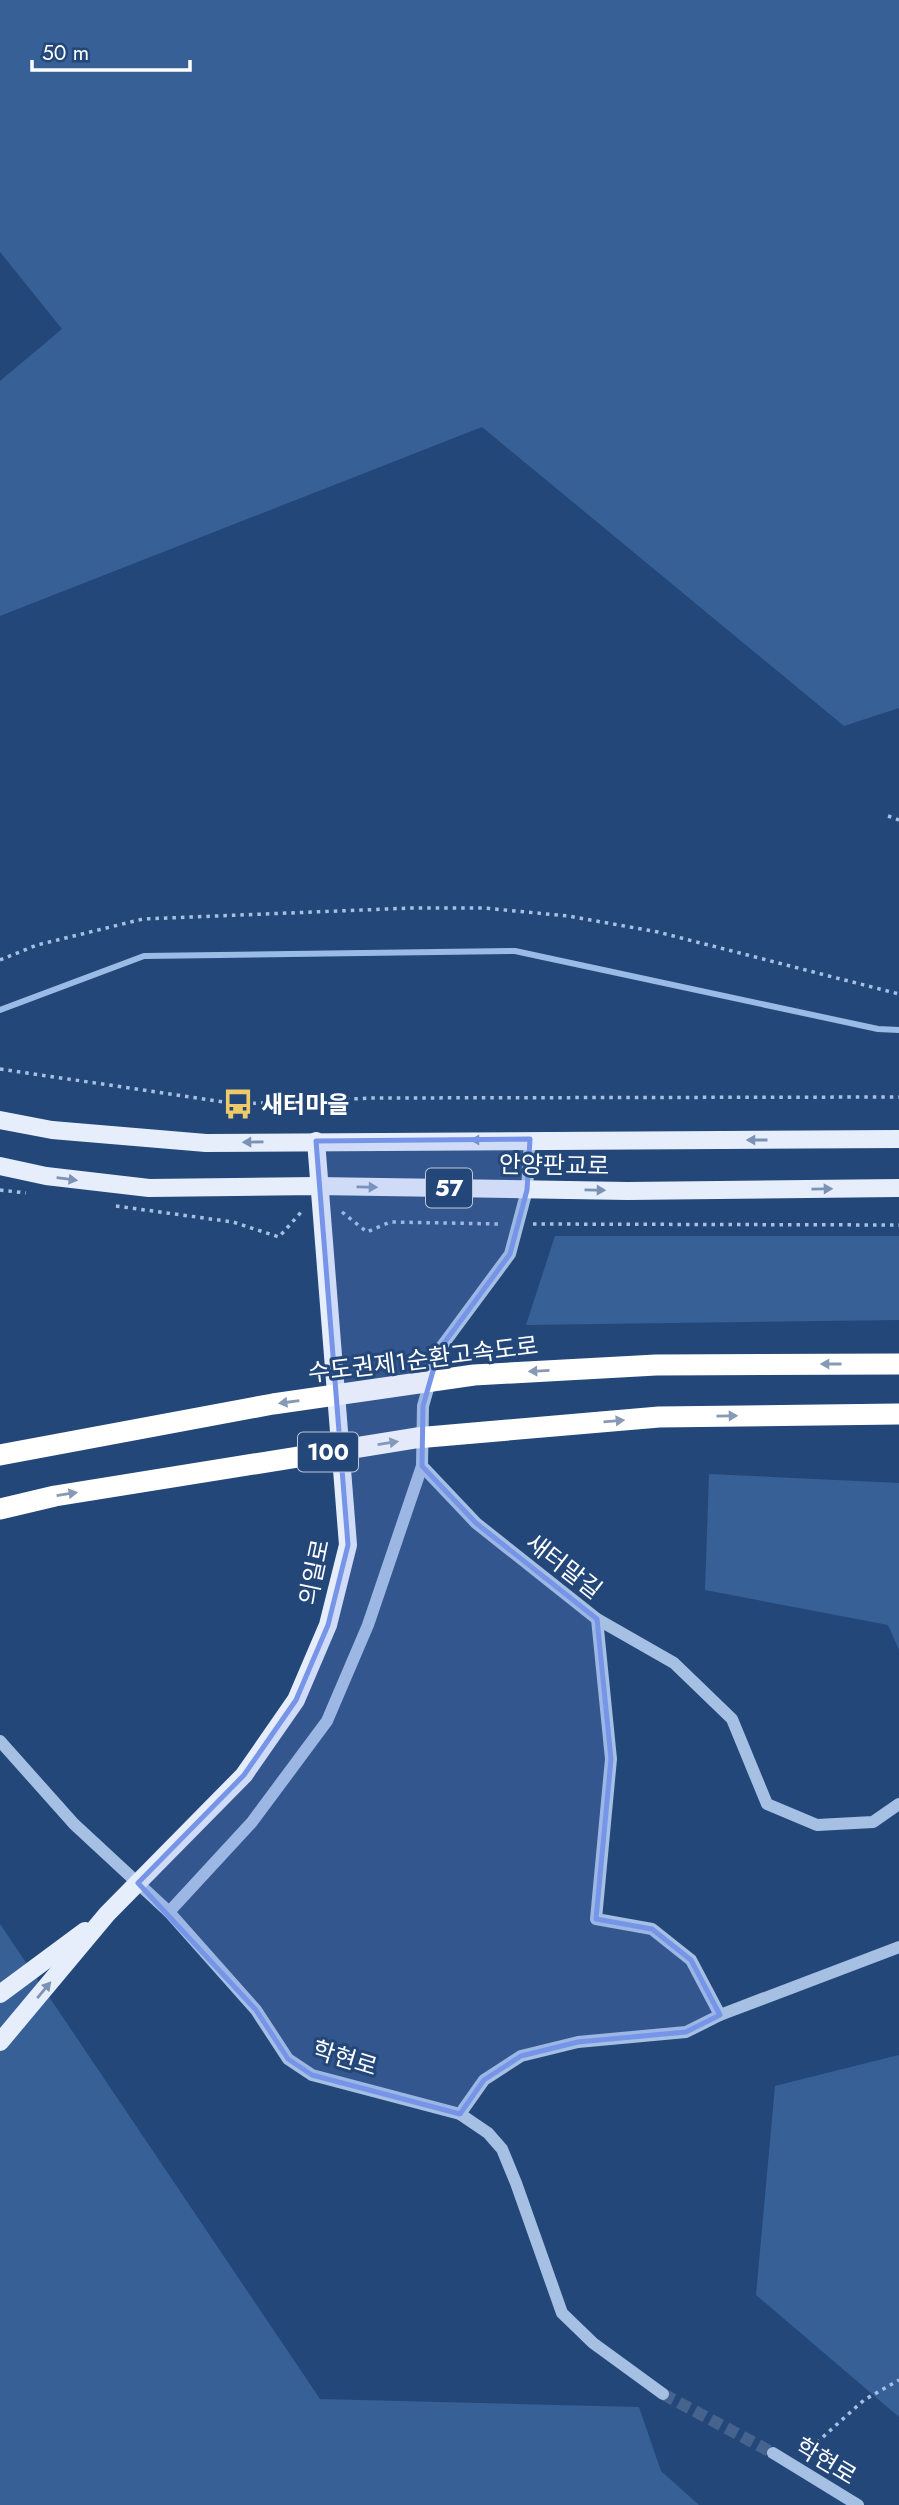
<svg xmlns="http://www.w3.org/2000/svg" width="899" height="2505" font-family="Jost,'Noto Sans KR',sans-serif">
<rect width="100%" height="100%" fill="#244779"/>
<g fill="#376097">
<path d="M0,0h899v708l-55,18 -362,-299 -482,189v-235l62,-52 -62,-77z"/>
<path d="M555,1236h344v84l-373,5z"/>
<path d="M709,1474l190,9v167l-11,-25 -183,-35z"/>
<path d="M0,1924l320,475 319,8 22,64 38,34h-699z"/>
<path d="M899,2055v362l-143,-122 19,-209z"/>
</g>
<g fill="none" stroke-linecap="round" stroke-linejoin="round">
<path stroke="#9abbe5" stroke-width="6" d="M0,1010l144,-54 371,-5 363,78 21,1"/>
<path stroke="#45638d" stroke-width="12" stroke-dasharray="12 6" stroke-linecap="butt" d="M663,2394l110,59"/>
<g stroke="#a6c0e4" stroke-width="3.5" stroke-dasharray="3.5 5" stroke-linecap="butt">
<path d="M888,816l11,4"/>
<path d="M0,960l37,-15 106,-26 268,-11h73l84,8 90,16 241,62"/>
<path d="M0,1069l238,35 136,-6 525,-1"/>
<path d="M0,1190l26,3"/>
<path d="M116,1206l117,16 46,15 24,-27"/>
<path d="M342,1212l25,20 23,-10 111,2"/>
<path d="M533,1224l366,1"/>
<path d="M804,2454l60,-54 35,-20"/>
</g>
<g stroke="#a6c0e4" stroke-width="12">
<path d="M530,1139l-3,51 -17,64 -71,96 -16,56 -1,60 54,57 121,96 14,140 -15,160 56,10 39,31 29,55"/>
<path d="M597,1619l77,44 58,56 35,85 50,21 56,-3 26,-18"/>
<path d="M0,1741l74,83 95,88 87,98 32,49 24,16 148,39 28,19 14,16 14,34 46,130 31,30 70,51"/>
<path d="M169,1912l83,-90 75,-101 41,-96 54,-159"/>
<path d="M460,2114l24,-34 37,-24 57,-14 108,-10 34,-17 179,-68"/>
<path d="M773,2453l85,52"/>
</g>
<g stroke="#e6eefc" stroke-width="18">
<path d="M0,1120l52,10 154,13 693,-4"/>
<path d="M0,1166l46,10 103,12 168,-2 311,5 271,-3"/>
<path d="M0,1994l85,-63"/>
<path d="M0,2042l107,-128 137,-139 52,-75 32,-75 20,-80 -32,-404"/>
</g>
<g stroke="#fff" stroke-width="21">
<path d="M0,1455l273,-51 201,-29 182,-10 243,-1"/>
<path d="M0,1509l55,-13 361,-58 243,-21 240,-3"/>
</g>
</g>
<defs><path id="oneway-solid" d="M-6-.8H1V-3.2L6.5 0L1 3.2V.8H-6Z" transform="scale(1.75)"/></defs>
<g fill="#7b92b4">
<use href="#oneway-solid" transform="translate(481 1140) rotate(180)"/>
<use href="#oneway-solid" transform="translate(757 1140) rotate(180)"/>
<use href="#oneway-solid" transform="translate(253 1142) rotate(179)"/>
<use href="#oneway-solid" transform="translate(67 1179) rotate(7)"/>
<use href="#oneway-solid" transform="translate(367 1187) rotate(1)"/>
<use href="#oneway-solid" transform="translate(822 1189) rotate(-1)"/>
<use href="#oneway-solid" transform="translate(595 1190) rotate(1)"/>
<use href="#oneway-solid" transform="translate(44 1990) rotate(-50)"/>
</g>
<g fill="#879ab5">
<use href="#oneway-solid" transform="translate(831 1364) rotate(180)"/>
<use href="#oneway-solid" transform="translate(539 1371) rotate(177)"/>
<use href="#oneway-solid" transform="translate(289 1402) rotate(172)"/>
<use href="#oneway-solid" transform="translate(727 1416) rotate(-1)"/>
<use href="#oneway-solid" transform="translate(614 1421) rotate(-5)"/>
<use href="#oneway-solid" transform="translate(388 1443) rotate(-9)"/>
<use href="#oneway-solid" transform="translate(67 1494) rotate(-9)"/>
</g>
<path fill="#7795e8" fill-opacity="0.2" stroke="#7795e8" stroke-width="5" stroke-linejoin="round" d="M530,1139l-3,51 -17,64 -71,96 -16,56 -1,60 54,57 121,96 14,140 -15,160 56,10 39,31 29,55 -34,17 -108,10 -57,14 -37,24 -24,34 -148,-39 -24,-16 -32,-49 -118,-127 106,-108 52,-75 32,-75 20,-80 -32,-404z"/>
<defs>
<g id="bus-bare" transform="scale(2.415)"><path d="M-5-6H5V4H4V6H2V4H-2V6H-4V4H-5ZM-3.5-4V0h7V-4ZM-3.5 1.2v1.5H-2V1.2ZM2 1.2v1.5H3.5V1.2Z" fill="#eecb6a" stroke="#244779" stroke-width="2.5" paint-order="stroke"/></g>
</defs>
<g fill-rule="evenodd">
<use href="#bus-bare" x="238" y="1104"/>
</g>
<g text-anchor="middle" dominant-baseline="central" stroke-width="6" stroke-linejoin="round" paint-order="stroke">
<g fill="#244779" stroke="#bdc8d7" stroke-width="2">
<rect x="426" y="1168.5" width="46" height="39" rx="5"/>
<rect x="298" y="1432.5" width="60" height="39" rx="5"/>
</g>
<g font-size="23" font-weight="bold" fill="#fff">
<text x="449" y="1188">57</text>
<text x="328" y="1452">100</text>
</g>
<g font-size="24" font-weight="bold" fill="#fff" stroke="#244779" text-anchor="start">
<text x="261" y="1104">새터마을</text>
</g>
<g font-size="24" fill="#fff" stroke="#244779">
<text transform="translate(554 1165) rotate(1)">안양판교로</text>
<text transform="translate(423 1359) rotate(-7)">수도권제1순환고속도로</text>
<text transform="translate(564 1566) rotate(38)">새터말길</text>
<text transform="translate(314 1572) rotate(-78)">의일로</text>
<text transform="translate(345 2058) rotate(17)">학현로</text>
<text transform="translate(826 2461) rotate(31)">학현로</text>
</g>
</g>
<path d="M32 60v10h158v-10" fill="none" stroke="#ffffff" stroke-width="3.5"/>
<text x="42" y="60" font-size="21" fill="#ffffff" stroke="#244779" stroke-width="5" paint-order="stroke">50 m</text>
</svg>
